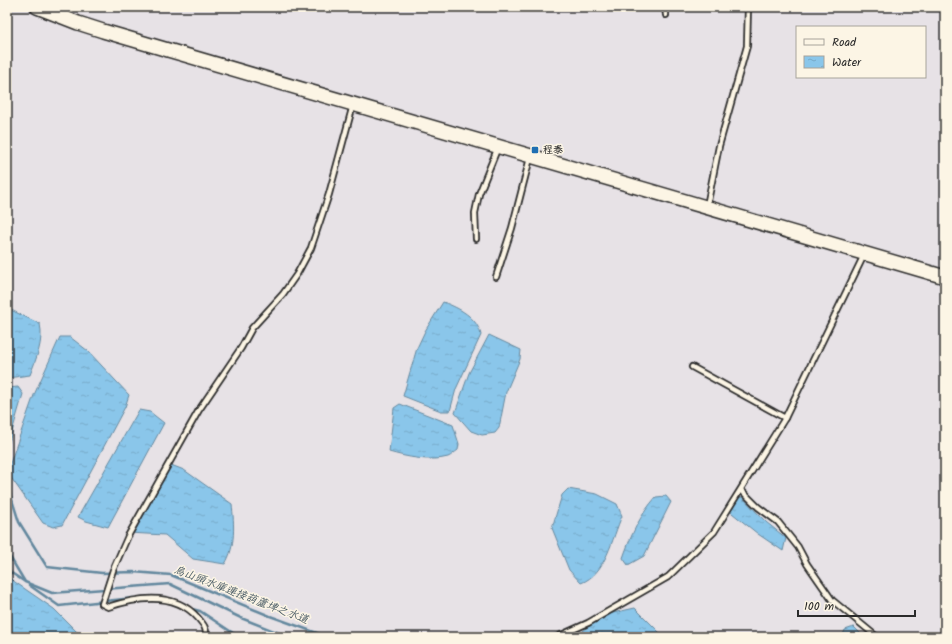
<svg xmlns="http://www.w3.org/2000/svg" width="952" height="644" font-family="Kalam,'LXGW WenKai TC',sans-serif">
<defs>
<pattern id="water-ripples" width="26" height="14" patternUnits="userSpaceOnUse"><rect width="26" height="14" fill="#8ac6ea"/><path d="M2 4q2-2 4 0t4 0M15 11q2-2 4 0t4 0" fill="none" stroke="#77aac9"/></pattern>
</defs>
<rect width="100%" height="100%" fill="#e7e2e6"/>
<filter id="ink" filterUnits="userSpaceOnUse"><feTurbulence type="fractalNoise" baseFrequency=".025" numOctaves="2"/><feDisplacementMap in="SourceGraphic" scale="8" xChannelSelector="R" yChannelSelector="G"/><feConvolveMatrix kernelMatrix="1 2 1 2 8 2 1 2 1" color-interpolation-filters="sRGB"/></filter>
<g filter="url(#ink)">
<g fill="url(#water-ripples)" stroke="#64889e">
<path d="M443,302c16,6 34,15 38,33l-25,54 -6,22h-9l-38,-15 14,-48 8,-17z"/>
<path d="M7,308l33,16c4,17 -4,35 -10,51l-23,3z"/>
<path d="M489,335l32,15 -1,9 -14,33 -7,36 -4,5 -13,2 -11,-4 -16,-18 14,-40z"/>
<path d="M60,337h10l18,14 41,44 -4,12 -63,118 -9,2 -10,-4 -36,-51 27,-77z"/>
<path d="M18,387l5,7 -16,55v-61z"/>
<path d="M400,404l53,21 6,19 -1,6c-3,2 -7,6 -10,7 -18,5 -42,0 -59,-5l5,-44z"/>
<path d="M139,410l11,2 14,11 -56,104 -22,-6 -8,-4z"/>
<path d="M171,465l13,5 48,34c2,20 4,42 -7,60l-32,-5 -28,-24 -37,-2 25,-47z"/>
<path d="M568,489l29,5 20,10 5,12c-10,22 -16,58 -41,67l-12,-13 -17,-42 10,-33z"/>
<path d="M666,496l5,6 -27,54 -16,9 -5,-7c8,-23 17,-43 33,-61z"/>
<path d="M742,497l24,25 20,16 -3,13 -25,-17 -31,-25 6,-11z"/>
<path d="M7,574l5,6 42,29 28,28h-75z"/>
<path d="M635,608l29,29h-87l22,-21z"/>
<path d="M854,627l10,10h-22l3,-7z"/>
</g>
<g fill="none" stroke-linecap="round" stroke-linejoin="round">
<g stroke="#64889e" stroke-width="2.5">
<path d="M7,484l12,38 28,45 55,6 31,-1 38,3 99,41 58,21"/>
<path d="M7,552l18,30 27,11 118,-9 71,34 48,19"/>
<path d="M7,570l18,12"/>
<path d="M29,585l30,21 74,-8"/>
<path d="M188,608l12,3 39,26"/>
</g>
<g stroke="#2b2b2b" stroke-width="8">
<g id="lane">
<path d="M665,7l1,8"/>
<path d="M707,206l12,-60 28,-100 1,-39"/>
<path d="M476,239l-1,-26 4,-19 19,-47"/>
<path d="M496,277l16,-49 18,-70"/>
<path d="M692,367l93,51"/>
<path d="M741,490l17,17 20,15 20,25 9,17 25,36 45,37"/>
<path d="M206,637c1,-9 -3,-13 -8,-19 -23,-27 -60,-21 -90,-11l-6,-3 11,-34 15,-34 71,-126 42,-62 11,-20 31,-34 14,-20 14,-26 18,-54 24,-89"/>
<path d="M557,637l31,-14 80,-46 46,-45 71,-114 79,-163"/>
</g>
</g>
<g stroke="#2b2b2b" stroke-width="16">
<path id="secondary" d="M37,7l41,16 25,8 842,246"/>
</g>
<use href="#lane" stroke="#fcf5e5" stroke-width="4.5"/>
<use href="#secondary" stroke="#fcf5e5" stroke-width="13"/>
</g>
</g>
<rect fill="#1f6fb2" stroke="#fcf5e5" stroke-width="1.5" x="531" y="146" width="8" height="8" rx="2"/>
<g text-anchor="middle" dominant-baseline="central" stroke-width="3" stroke-linejoin="round" paint-order="stroke">
<g font-size="10" font-weight="bold" fill="#2b2b2b" stroke="#fcf5e5" text-anchor="start">
<text x="543" y="150">程泰</text>
</g>
<g font-size="11" font-style="italic" fill="#485a64" stroke="#fcf5e5">
<text transform="translate(241 595) rotate(21)">烏山頭水庫連接葫蘆埤之水道</text>
</g>
</g>
<rect width="952" height="644" fill="none" stroke="#fcf5e5" stroke-width="24"/>
<rect x="12" y="12" width="928" height="620" fill="none" stroke="#2b2b2b" stroke-width="1.5" filter="url(#ink)"/>
<rect x="796" y="26" width="130" height="52" fill="#fcf5e5" stroke="#a8a49b"/>
<rect x="804" y="39" width="20" height="6" fill="#fcf5e5" stroke="#a8a49b"/>
<text x="832" y="46" font-size="12" fill="#2b2b2b">Road</text>
<rect x="804" y="56" width="20" height="12" fill="url(#water-ripples)" stroke="#a8a49b"/>
<text x="832" y="66" font-size="12" fill="#2b2b2b">Water</text>
<path d="M798 610v6h117v-6" fill="none" stroke="#2b2b2b" stroke-width="2"/>
<text x="804" y="610" font-size="12" fill="#2b2b2b" stroke="#fcf5e5" stroke-width="3" paint-order="stroke">100 m</text>
</svg>
